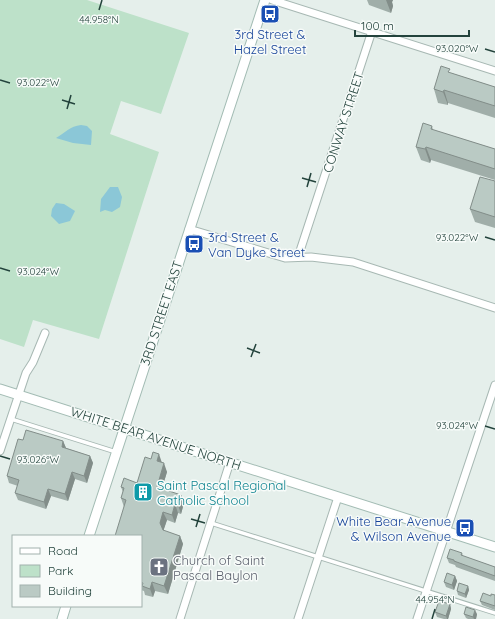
<svg xmlns="http://www.w3.org/2000/svg" width="495" height="619" font-family="Quicksand,sans-serif">
<rect width="100%" height="100%" fill="#e5efeb"/>
<path fill="#bde1c9" d="M0,0h87l102,33 -28,81 -40,-13 -11,33 49,18 -60,187 -66,-19 -9,27 -24,-8z"/>
<g fill="#8bc7d7">
<path d="M81,125l6,1 5,5 -1,14 -18,-2 -17,-5c9,-5 14,-12 25,-13z"/>
<path d="M110,187h8l4,10 -2,10 -8,5 -7,-2 -5,2 1,-13z"/>
<path d="M56,203l8,1 11,7 -5,10 -11,3 -8,-8 1,-7z"/>
</g>
<g fill="none" stroke-linecap="round" stroke-linejoin="round">
<g stroke="#a7b8b3" stroke-width="5.5">
<g id="lane">
<path d="M11,419l105,33"/>
<path d="M211,523l284,90"/>
</g>
</g>
<g stroke="#a7b8b3" stroke-width="9">
<g id="street">
<path d="M272,0l223,71"/>
<path d="M189,229l96,29 26,-1 42,5 142,46"/>
<path d="M298,257l74,-226"/>
<path d="M0,451l26,-78 7,-11 12,-29"/>
<path d="M180,619l50,-157"/>
<path d="M298,619l40,-122"/>
<path d="M417,619l78,-234"/>
</g>
</g>
<g stroke="#a3bcb4" stroke-width="11">
<g id="secondary">
<path d="M0,389l495,158"/>
<path d="M89,536l176,-536"/>
<path d="M62,619l4,-13"/>
</g>
</g>
<use href="#lane" stroke="#fff" stroke-width="3.5"/>
<use href="#street" stroke="#fff" stroke-width="7"/>
<use href="#secondary" stroke="#fff" stroke-width="9"/>
</g>
<g fill="#a0aea9">
<path d="M367,0h26l-1,2 1,4 -2,7 -22,-8z"/>
<path d="M451,73l44,14v31l-47,-15v2l-10,-2 -4,-14z"/>
<path d="M432,126l1,4 62,19v31l-64,-20 -1,3 -9,-3 -5,-13z"/>
<path d="M495,181v47l-20,-6 -5,-13z"/>
<path d="M23,440l40,1 3,7 24,8 3,7 -6,20 -12,-4 -7,22 -17,-5 -5,13 -28,-9 -3,-7 3,-7 -9,-3 -2,-7z"/>
<path d="M162,463l5,9 -5,16 22,15 -3,11 -3,-1 -3,10 -8,-3 -4,11 17,5 3,8 -15,50 -13,-3 -2,6 -8,-2 -1,-4 -3,-1v-54l-17,-29 -3,-9 2,-6 -2,-5 16,-4z"/>
<path d="M462,553l1,3 32,11v14l-39,-14 -1,-2 -6,-2 -2,-5z"/>
<path d="M455,576l2,5 -3,9 -8,-3 -2,-5z"/>
<path d="M468,586l1,4 -3,8 -8,-3 -1,-4z"/>
<path d="M495,595v15l-13,-5 -2,-4z"/>
<path d="M450,604l1,5 -3,10h-4l-7,-2 -2,-5z"/>
<path d="M464,614h13l-1,5h-8l-2,-1z"/>
</g>
<g fill="#828d89">
<path d="M386,0h7l-1,2 1,4 -2,7z"/>
<path d="M444,90l4,13v2l-5,-13z"/>
<path d="M426,147l5,13 -1,3 -5,-14z"/>
<path d="M63,441l3,7 -4,-1z"/>
<path d="M159,454l3,9 -5,-2z"/>
<path d="M90,456l3,7 -6,20 -3,-7z"/>
<path d="M164,463l3,9 -7,23 -3,-8z"/>
<path d="M72,472l3,7 -7,22 -3,-7z"/>
<path d="M48,489l3,7 -5,13 -2,-7z"/>
<path d="M181,495l3,8 -3,11 -3,-9z"/>
<path d="M175,504l3,9 -3,10 -3,-8z"/>
<path d="M163,512l4,8 -4,12 -3,-9z"/>
<path d="M180,536l3,8 -15,50 -4,-8z"/>
<path d="M455,576l2,5 -3,9 -2,-5z"/>
<path d="M152,582l3,9 -2,6 -3,-8z"/>
<path d="M468,586l1,4 -3,8 -1,-4z"/>
<path d="M450,604l1,5 -3,10h-1l-1,-3z"/>
<path d="M475,610l2,4 -1,5h-2l-1,-2z"/>
</g>
<g fill="#bacac4" stroke="#828d89">
<path d="M441,66l9,3 -2,3 47,15v19l-51,-16 -1,2 -9,-3z"/>
<path d="M423,123l9,3 -1,3 64,20v20l-69,-22 -1,2 -9,-2z"/>
<path d="M480,177l15,4v36l-25,-8z"/>
<path d="M26,430l37,11 -1,6 28,9 -6,20 -12,-4 -7,22 -17,-5 -4,13 -29,-9 4,-13 -12,-4 11,-37 5,1z"/>
<path d="M153,452l6,2 -2,7 7,2 -7,24 24,8 -3,10 -3,-1 -3,11 -9,-3 -3,11 3,7 17,6 -16,50 -12,-4 -2,7 -8,-3 1,-3 -2,-1v-46h-26l11,-36 -5,-2 3,-10 -3,-1 3,-9 13,5 8,-26 6,2z"/>
<path d="M450,549l12,4 -1,2 34,12v9l-41,-15v-1l-7,-2z"/>
<path d="M447,573l8,3 -3,9 -8,-3z"/>
<path d="M459,583l9,3 -3,8 -8,-3z"/>
<path d="M483,593l8,3v-2l4,1v11l-15,-5z"/>
<path d="M439,601l11,3 -4,12 -11,-4z"/>
<path d="M466,607l9,3 -2,7 -9,-3z"/>
</g>
<path fill="none" stroke="#23433c" stroke-width="1.5" d="M99,10l3,-10M485,49l10,3M0,80l10,3M62,100l13,4M67,109l4,-14M302,178l14,4M307,187l4,-14M485,237l10,3M0,268l10,3M247,348l13,5M251,357l5,-13M485,426l10,3M0,456l10,3M191,519l14,4M196,527l4,-13M432,619l3,-10"/>
<defs>
<g id="bus-square" transform="scale(1)"><rect x="-9" y="-9" width="18" height="18" rx="4" fill="#1a4fb4" stroke="#f7fbf9"/><path d="M-5-6H5V4H4V6H2V4H-2V6H-4V4H-5ZM-3.5-4V0h7V-4ZM-3.5 1.2v1.5H-2V1.2ZM2 1.2v1.5H3.5V1.2Z" fill="#fff"/></g>
<g id="building-square" transform="scale(1)"><rect x="-9" y="-9" width="18" height="18" rx="4" fill="#0f9aa8" stroke="#f7fbf9"/><path d="M-4-6H4V6H1V3H-1V6H-4ZM-2.5-4.3h1.7v1.8h-1.7ZM.8-4.3h1.7v1.8H.8ZM-2.5-1h1.7V.8h-1.7ZM.8-1h1.7V.8H.8Z" fill="#fff"/></g>
<g id="church-square" transform="scale(1)"><rect x="-9" y="-9" width="18" height="18" rx="4" fill="#6b7280" stroke="#f7fbf9"/><path d="M-1.2-6h2.4v3.5h3.3v2.4h-3.3V6h-2.4V-.1h-3.3v-2.4h3.3Z" fill="#fff"/></g>
</defs>
<g fill-rule="evenodd">
<use href="#bus-square" x="270" y="14"/>
<use href="#bus-square" x="194" y="244"/>
<use href="#building-square" x="143" y="492"/>
<use href="#bus-square" x="465" y="528"/>
<use href="#church-square" x="159" y="567"/>
</g>
<g text-anchor="middle" dominant-baseline="central" stroke-width="3" stroke-linejoin="round" paint-order="stroke">
<g font-size="13" fill="#164399" stroke="#f7fbf9">
<text x="270" y="34">3rd Street &amp;<tspan x="270" dy="15">Hazel Street</tspan></text>
<text x="208" y="237" text-anchor="start">3rd Street &amp;<tspan x="208" dy="15">Van Dyke Street</tspan></text>
<text x="451" y="521" text-anchor="end">White Bear Avenue<tspan x="451" dy="15">&amp; Wilson Avenue</tspan></text>
</g>
<g font-size="13" fill="#23433c" stroke="#f7fbf9">
<text transform="translate(343 122) rotate(-72)">CONWAY STREET</text>
<text transform="translate(161 313) rotate(-72)">3RD STREET EAST</text>
<text transform="translate(156 438) rotate(18)">WHITE BEAR AVENUE NORTH</text>
</g>
<g font-size="13" fill="#0d838f" stroke="#f7fbf9" text-anchor="start">
<text x="157" y="485">Saint Pascal Regional<tspan x="157" dy="15">Catholic School</tspan></text>
</g>
<g font-size="13" fill="#5b616d" stroke="#f7fbf9" text-anchor="start">
<text x="173" y="560">Church of Saint<tspan x="173" dy="15">Pascal Baylon</tspan></text>
</g>
</g>
<g font-size="10" text-anchor="middle" fill="#23433c" stroke="#f7fbf9" stroke-width="3" stroke-linejoin="round" paint-order="stroke">
<text x="99" y="23">44.958°N</text>
<text x="457" y="52">93.020°W</text>
<text x="38" y="86">93.022°W</text>
<text x="457" y="241">93.022°W</text>
<text x="38" y="275">93.024°W</text>
<text x="457" y="429">93.024°W</text>
<text x="38" y="463">93.026°W</text>
<text x="435" y="603">44.954°N</text>
</g>
<rect x="12" y="535" width="130" height="72" fill="#f7fbf9" stroke="#a2b1ad"/>
<rect x="20" y="548" width="20" height="6" fill="#ffffff" stroke="#a2b1ad"/>
<text x="48" y="555" font-size="12" fill="#23433c">Road</text>
<rect x="20" y="565" width="20" height="12" fill="#bde1c9" stroke="#a2b1ad"/>
<text x="48" y="575" font-size="12" fill="#23433c">Park</text>
<rect x="20" y="585" width="20" height="12" fill="#bacac4" stroke="#a2b1ad"/>
<text x="48" y="595" font-size="12" fill="#23433c">Building</text>
<path d="M355 30v6h114v-6" fill="none" stroke="#23433c" stroke-width="2"/>
<text x="361" y="30" font-size="12" fill="#23433c" stroke="#f7fbf9" stroke-width="3" paint-order="stroke">100 m</text>
</svg>
